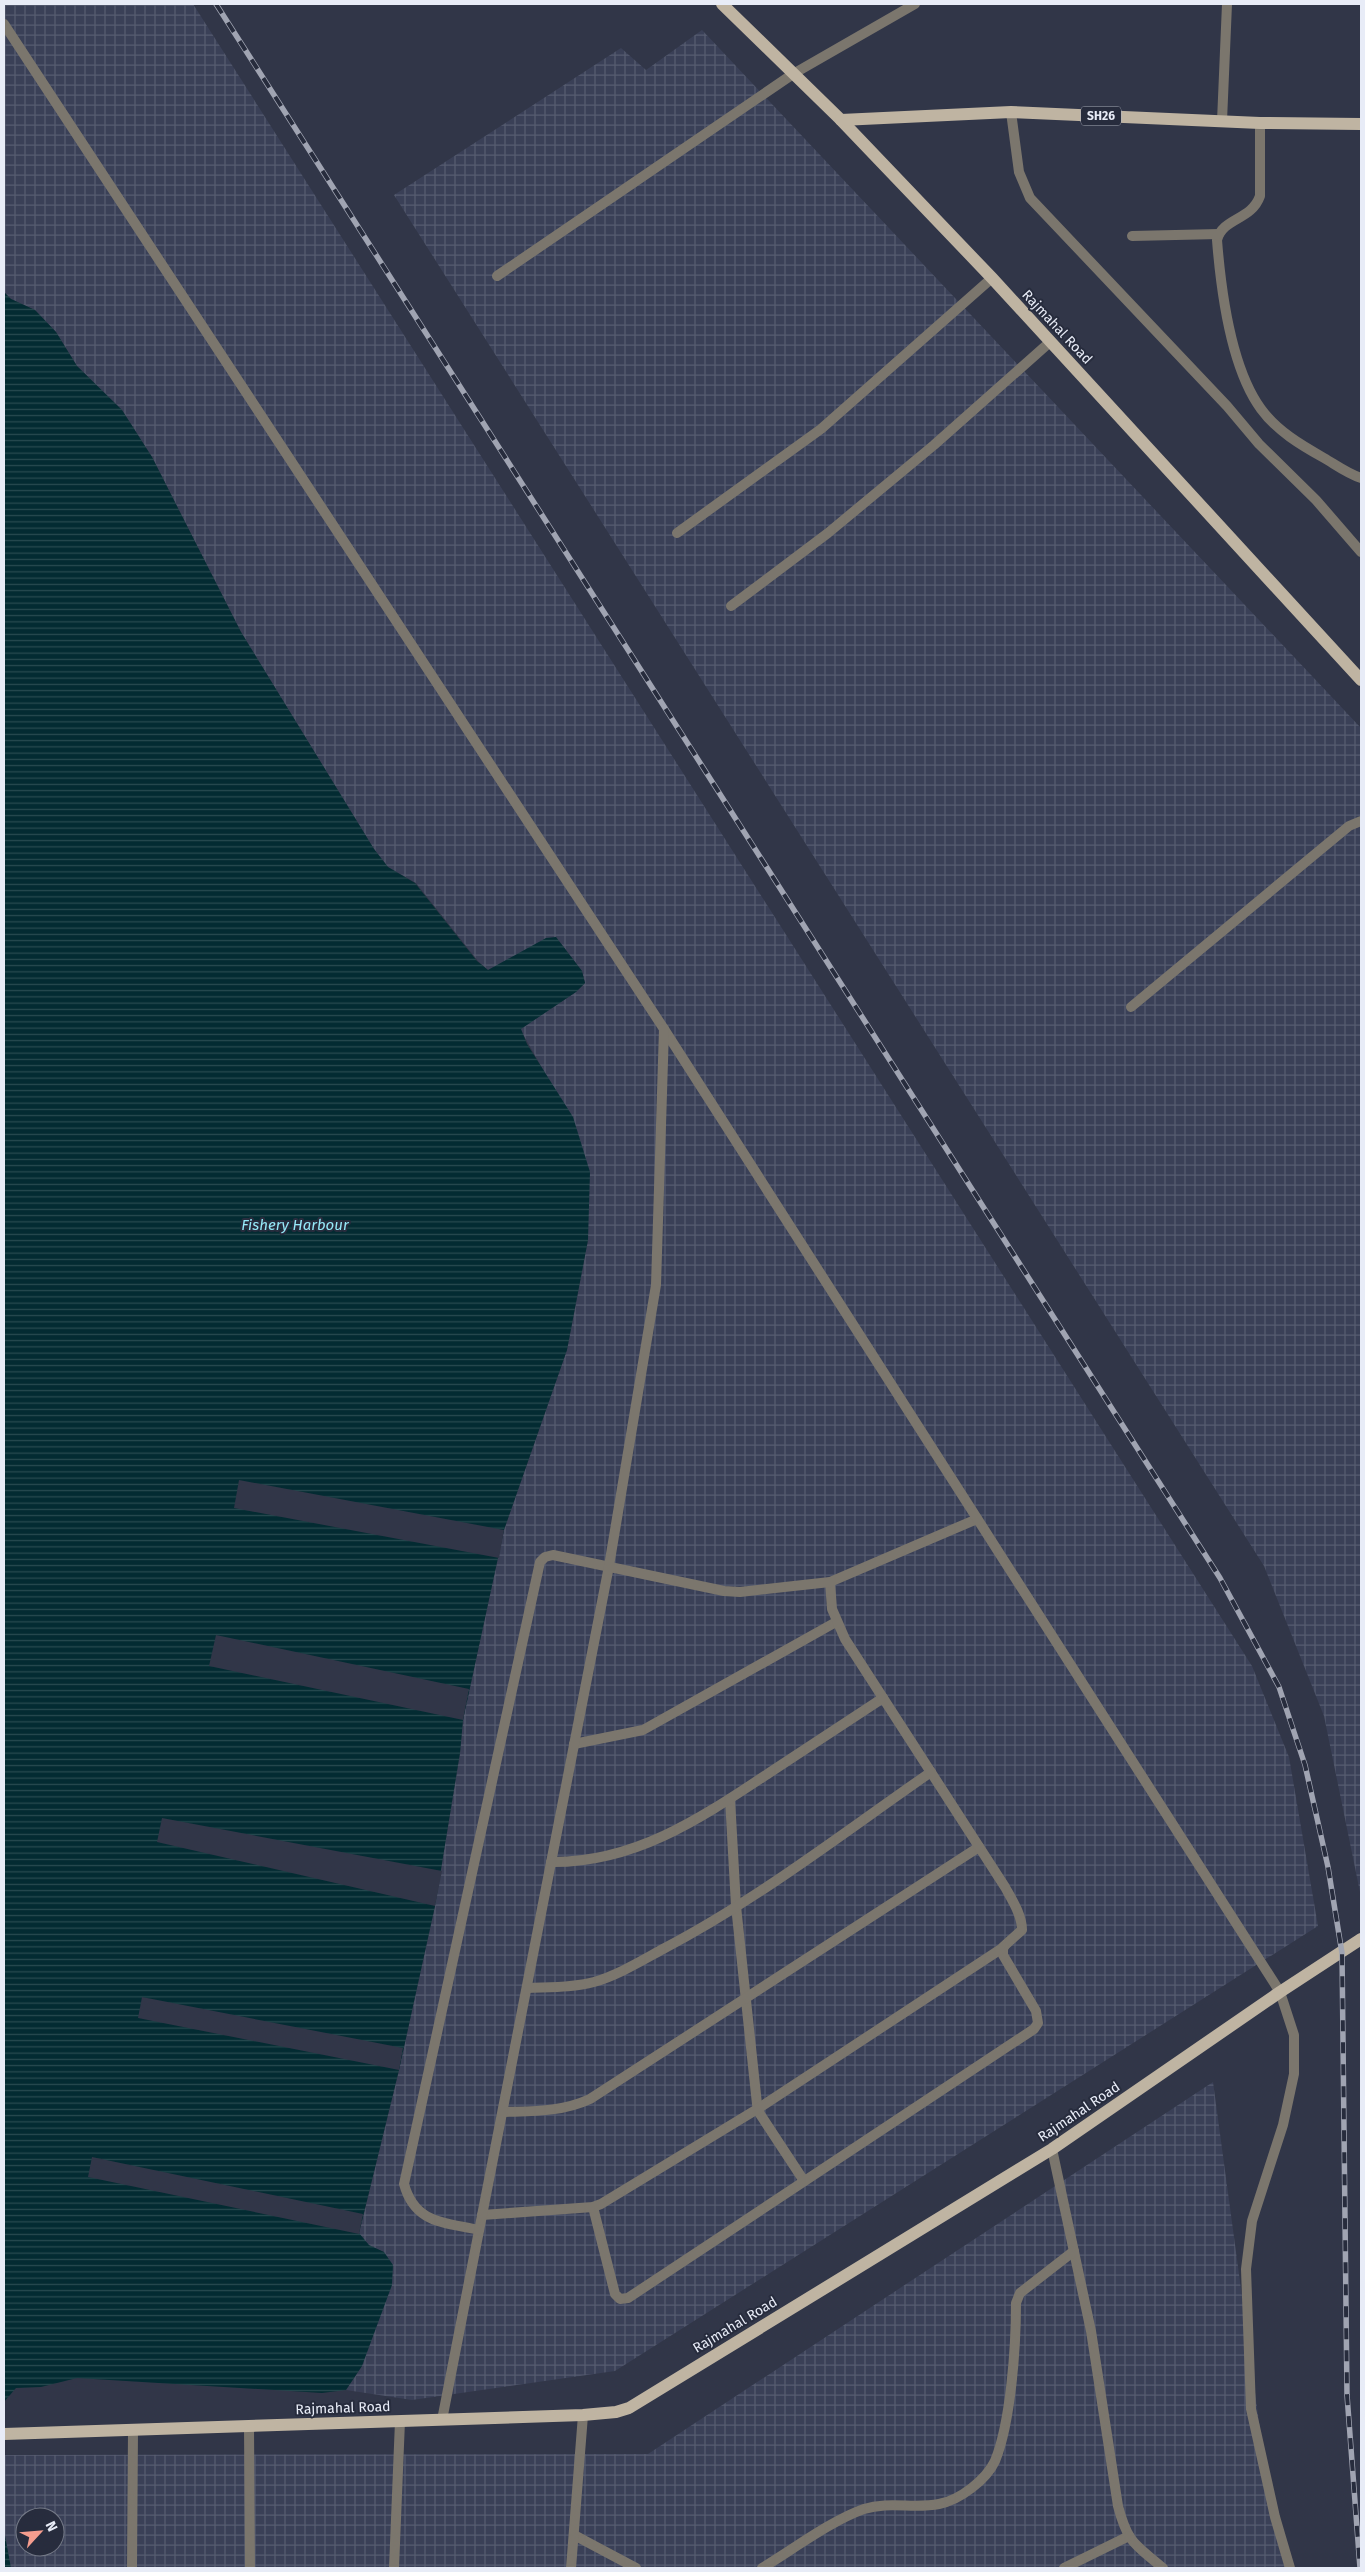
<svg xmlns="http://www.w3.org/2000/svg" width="1365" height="2572" font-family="'Fira Sans',sans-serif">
<defs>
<pattern id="industrial-grid" width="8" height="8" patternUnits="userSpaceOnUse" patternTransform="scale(1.25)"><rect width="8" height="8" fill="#3a4057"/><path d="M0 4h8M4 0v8" fill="none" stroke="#565c70"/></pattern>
<pattern id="water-rules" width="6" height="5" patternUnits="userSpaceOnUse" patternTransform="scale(1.25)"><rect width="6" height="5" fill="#032b32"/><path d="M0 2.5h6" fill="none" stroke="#284a50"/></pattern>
</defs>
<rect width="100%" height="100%" fill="#313648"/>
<g fill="url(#industrial-grid)" fill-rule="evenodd">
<path d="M4,4h189l1059,1662 37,91 29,169 -703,445 -203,29 -66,-10 16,-24 22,-114 -15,-6 -10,-12 40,-164 36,-164 25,-153 3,-33 41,-190 63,-180 21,-110 -43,-167 -25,-44 56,-37 9,-9 -3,-12 -26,-34 -68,33 -10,-9 -62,-78 -28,-16 -14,-18 -133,-217 -89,-175 -30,-47 -45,-44 -21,-34 -21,-22 -24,-11 -7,-7z"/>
<path d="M702,30l659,698v1169l-37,-181 -60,-150 -870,-1371 227,-147 25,22z"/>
<path d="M1213,2082l54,399 19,87h-1282v-113l644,-1zM25,2517h30v30h-30z"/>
</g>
<g fill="url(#water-rules)">
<path d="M4,292l7,7 24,11 21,22 21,34 45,44 30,47 89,175 133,217 14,18 27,16 62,78 11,9 58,-32 10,-1 26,34 3,12 -9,9 -55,37 6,15 46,73 17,55 -2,68 -21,110 -63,180 -41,190 -3,33 -25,153 -36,164 -40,163 10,12 15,7 9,13 -1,20 -30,81 -16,24 -24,3 -245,-15 -36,9 -25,1 -12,14z"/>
<path d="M4,2530l7,38h-7z"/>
</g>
<g fill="#313648">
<path d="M239,1480l265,50 -5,28 -265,-50z"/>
<path d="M216,1635l253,54 -6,31 -254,-54z"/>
<path d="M162,1818l280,53 -7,35 -278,-64z"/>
<path d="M142,1997l261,51 -4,22 -261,-52z"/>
<path d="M92,2157l271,57 -4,20 -271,-57z"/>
</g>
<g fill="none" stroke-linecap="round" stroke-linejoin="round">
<g stroke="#7b766d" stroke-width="10">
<path d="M497,276l296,-202"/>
<path d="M677,533l144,-104 171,-151"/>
<path d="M731,606l97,-73 106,-88 116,-103"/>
<path d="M1131,1007l218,-181 12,-5"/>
<path d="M574,1744l69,-14 193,-108"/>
<path d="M730,1799l6,107 21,198 3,10 44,67"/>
<path d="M551,1862c84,1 150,-44 218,-89 38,-25 76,-50 114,-75"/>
<path d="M527,1988c22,-1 45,0 67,-6 24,-7 47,-21 69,-33 94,-49 180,-116 268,-177"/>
<path d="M503,2112c30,-1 59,0 87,-13l389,-252"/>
<path d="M1052,2149l39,182 27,175c10,38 17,38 45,62"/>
<path d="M593,2207l22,87 5,5 8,-1 406,-269 4,-6 -2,-12 -33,-56v-8l19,-17c0,-15 -10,-30 -17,-43l-160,-248 -13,-30 -2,-27"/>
<path d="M482,2215l111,-8 8,-3 158,-96 245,-161"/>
<path d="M479,2230c-35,-8 -64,-6 -75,-46l136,-622 5,-5 8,-2 171,36 16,1 90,-10 147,-63"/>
<path d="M249,2427l1,141"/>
<path d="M574,2535l62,33"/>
<path d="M132,2568l1,-137"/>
<path d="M394,2568l6,-147"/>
<path d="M571,2568l12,-153"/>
<path d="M762,2568c30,-18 70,-48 102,-59 25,-8 50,0 75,-5 21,-4 47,-24 56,-43 16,-39 21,-115 21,-158l4,-10 54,-42"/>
<path d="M1064,2568l65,-32"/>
</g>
<g stroke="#7b766d" stroke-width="10">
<path d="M4,24l660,1005 616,963"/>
<path d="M793,74l122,-70"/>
<path d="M1011,112l8,60 11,26 197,208 32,38 57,56 45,52"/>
<path d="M1222,121l5,-117"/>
<path d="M1260,123v73c-9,25 -37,21 -43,44 4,51 14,128 44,169 16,22 40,36 63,49 12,7 24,16 37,20"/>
<path d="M1132,236l87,-2"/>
<path d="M442,2420l167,-854 47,-281 8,-256"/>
</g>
<path stroke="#7b766d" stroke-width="10" d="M1280,1992l14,43v39l-11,51 -31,96 -6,48 5,140 24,108 15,51"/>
<g stroke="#bfb4a2" stroke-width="12">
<path d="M722,4l119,116 151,158 369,402"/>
<path d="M841,120l170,-8 249,11 101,1"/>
<path d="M4,2434l579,-19 33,-3 13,-4 423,-259 228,-157 81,-53"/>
</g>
<g stroke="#a0a4b2" stroke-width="5.5">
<path id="rail" d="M216,4l1004,1574 59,109 26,78 23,102 14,86 5,442 13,173"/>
</g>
<use href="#rail" stroke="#272c3d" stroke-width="4" stroke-dasharray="11" stroke-linecap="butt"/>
</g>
<g text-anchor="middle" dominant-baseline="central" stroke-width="4" stroke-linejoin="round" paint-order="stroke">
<rect fill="#272c3d" stroke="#aeb2bf" stroke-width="1" x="1081" y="106.5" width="40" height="19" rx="4"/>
<g font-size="12" font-weight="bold" fill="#e8ecf7">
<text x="1101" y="116">SH26</text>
</g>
<g font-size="14" fill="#e8ecf7" stroke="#272c3d">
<text transform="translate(1057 327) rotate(47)">Rajmahal Road</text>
<text transform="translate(1079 2112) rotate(-34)">Rajmahal Road</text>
<text transform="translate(735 2325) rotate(-31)">Rajmahal Road</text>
<text transform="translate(343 2408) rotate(-2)">Rajmahal Road</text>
</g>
<g font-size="15" font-style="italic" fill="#95e9f8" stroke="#272c3d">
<text x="295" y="1225">Fishery Harbour</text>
</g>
</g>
<rect width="1365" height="2572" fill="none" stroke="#e8ecf7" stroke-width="10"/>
<g transform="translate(40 2532) rotate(64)"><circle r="24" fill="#272c3d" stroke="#747987"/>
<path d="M0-4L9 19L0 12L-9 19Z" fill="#f59d8e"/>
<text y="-8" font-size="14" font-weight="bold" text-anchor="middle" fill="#e8ecf7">N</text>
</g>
</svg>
